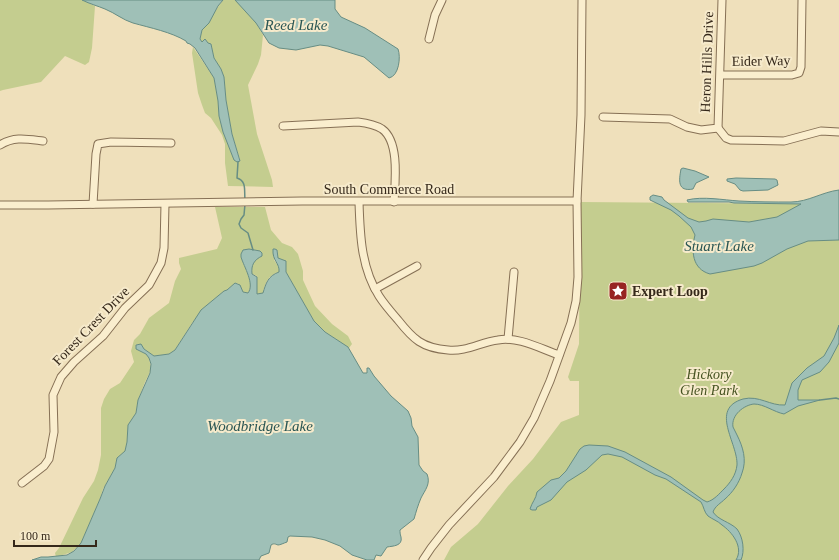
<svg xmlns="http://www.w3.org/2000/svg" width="839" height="560" font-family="'Times New Roman',serif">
<rect width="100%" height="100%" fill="#efe0bb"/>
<g fill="#c4cd8f">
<path d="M0,0h82l13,6 -3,42 -3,14 -4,3 -20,-9 -24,26 -38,8 -3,1z"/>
<path d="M223,0h12l5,3 16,20 7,12 -2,20 -3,9 -10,21 9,49 15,46 1,7 -45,-1 -3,-23v-19l-3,-9 -11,-17 -6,-5 -3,-8 -4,-12 -6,-40 1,-6 21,31 4,23 1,15 4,16 11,28 5,2 1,-2 -8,-26 -6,-34 -2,-23 -3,-8 -7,-11 -3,-14 -9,-2 -2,-3 2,-9z"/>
<path d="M580,202l259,2v356h-395l7,-13 27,-23 30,-38 25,-27 28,-37 18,-7v-34h-9l-2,-4 11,-33z"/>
<path d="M215,207h50l6,23 11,13 10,4 6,7 5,17v9l12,26 17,18 16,12 4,8 -3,4 -24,-16 -11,-11 -28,-49c0,-12 1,-8 -8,-14l-1,-8 -3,10 5,7v5c-11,3 -14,11 -16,21l-2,2 -4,-1v-18l-5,-2c-1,-9 1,-14 10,-18l-3,-5c-8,-2 -10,-2 -18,3v3c3,10 14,27 7,36l-5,-1 -4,-8 -4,-1 -8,7 -3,1 -19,16 -13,16 -17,27 -6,4 -15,2 -17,-12 -1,1v4l10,5 3,4 2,10 -2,6 -4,8 -7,18 -2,13 -8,12 -1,17 -2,9 -8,7 -2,10 -12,21 -3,10 -19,44 -9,9 -16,5 -1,-4 4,-5 24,-50 11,-17 4,-11 3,-15v-47l3,-9 6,-10 10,-6 14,-21 -3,-11 3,-11 6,-6 9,-16 20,-15 6,-22 6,-12 -2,-6v-5l38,-9 5,-11z"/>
</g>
<g fill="#9fc0b7" stroke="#678d84">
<path d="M82,0h141l-5,6 -9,17 -7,7 -2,9 2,3 3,-3 3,4 3,1 3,14 7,11 3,8 2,23 6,34 8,27 -3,1 -3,-2 -11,-28 -4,-16 -1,-15 -4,-23 -19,-30 -5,-4 -3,-1 -1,-2c-15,-9 -35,-13 -53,-18 -10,-3 -18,-10 -28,-14 -7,-3 -15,-5 -23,-9z"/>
<path d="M235,0h100v9l6,8 24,11 33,21c3,8 1,27 -9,29l-25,-21 -36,-11 -8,-1 -24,5 -17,-2 -10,-5 -13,-20z"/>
<path d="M683,168l12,3 14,6 -13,6 -3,6c-16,3 -14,-9 -12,-20z"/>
<path d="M736,178l39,1 2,1 1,5 -10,5 -25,1 -3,-1 -5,-6 -8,-3v-2z"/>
<path d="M839,190v50l-31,1 -21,8 -25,14 -8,3 -44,8c-18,-5 -19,-23 -15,-39l-4,-8 -12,-11 -8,-6 -21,-10v-3l3,-2 9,2 2,3 24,18 11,4 7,-1 7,-2 36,3 28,-5 24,-13 -67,-1 -5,-1h-41l-1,-2c16,-4 36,0 52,1 17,1 35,1 52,1 17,0 31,-10 48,-12z"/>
<path d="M249,249l11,2 2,2v3c-8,4 -11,9 -10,18l5,3v17l6,-1c3,-10 5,-17 16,-21 1,-9 -7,-11 -6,-23h2l2,1 1,8 8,3v11l28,49 11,11 23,15 15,26h4v-5h2l5,8 17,20 17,15 3,7 1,8 6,11 1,28 4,6 4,3c4,10 -2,16 -6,24 -3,7 -5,14 -7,21l-14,11c0,2 0,4 1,7 2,9 -8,9 -14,10l-6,9 -5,-1 -2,5h-7l-15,-5 -12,-9 -15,-6 -13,-3 -22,-1 -2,1 -1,5c-3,1 -7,3 -9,3 -3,-1 -4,-2 -7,0l-2,8 -8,3 -2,4h-227l9,-3h7l19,-2 7,-4 7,-8 19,-44 5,-13 10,-18 2,-10 8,-7 2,-9 1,-17 8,-12 2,-13 12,-27 1,-9 -2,-6 -3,-4 -10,-5v-4l5,-1 3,5 10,7 15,-2 6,-4 26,-40 23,-19 3,-1 8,-7 5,2 3,7 5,1c7,-9 -4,-26 -7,-36v-3l2,-4z"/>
<path d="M839,325v18l-10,19 -9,10 -18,8 -4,10v10h22l-22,6 -14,8c-10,-2 -20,-10 -30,-10 -10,1 -23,11 -21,23 1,3 3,5 4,8 6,12 10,25 5,38 -3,10 -9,19 -17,26 -4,4 -10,7 -12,13 5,8 17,10 24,17 6,8 8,22 4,31h-5c8,-13 -4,-28 -14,-35 -4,-4 -10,-6 -14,-9 -4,-4 -4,-9 -7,-14l-35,-23 -11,-4 -33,-18 -14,-3 -6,1 -16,15 -19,12 -16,18 -14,7 -1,3h-4l-2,-1c2,-7 6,-10 7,-17l14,-12 8,-2 7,-7 14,-22 4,-3 5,-1 19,1 17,6 46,25 32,23 4,2c7,-2 12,-8 17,-13 6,-6 12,-14 13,-24 1,-22 -28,-56 6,-66 16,-4 27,7 42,6l7,-22 15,-15 17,-12 10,-18z"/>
</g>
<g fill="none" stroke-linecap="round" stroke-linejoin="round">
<g stroke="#678d84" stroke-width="1.5">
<path d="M238,162l-1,16c10,3 7,13 8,22"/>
<path d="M245,204l-1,11 -3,4 -2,5 2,4 7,5 5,17"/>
<path d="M820,400l16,-2 3,1"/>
</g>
<g stroke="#867055" stroke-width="9">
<g id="minor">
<path d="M429,39l6,-24 7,-15"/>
<path d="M721,75h71l7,-2 2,-6 1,-67"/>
<path d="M603,117l67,2 17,8 14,3 17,-2 4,-128"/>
<path d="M283,126l75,-4c8,1 16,2 24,7 18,13 13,53 12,73"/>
<path d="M718,128l8,10 5,2 53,1 37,-10 18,1"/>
<path d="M0,145c14,-9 27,-6 43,-4"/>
<path d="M359,202c1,32 2,66 20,94 5,8 12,16 19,24 15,19 24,28 50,30 18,2 33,-8 50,-10 20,-4 43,9 61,15"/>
<path d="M93,204l3,-50 2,-10 13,-2 60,1"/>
<path d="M0,205h48l254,-4h275"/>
<path d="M375,289l42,-23"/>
<path d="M508,339l6,-67"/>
<path d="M22,483l22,-17 5,-7 5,-27 -1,-37 8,-18 13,-15 29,-26 22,-28 24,-23 12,-22 3,-15 1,-44"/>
<path d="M423,560l8,-12 18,-23 45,-48 26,-35 14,-24 16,-37 21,-58 5,-22 2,-24 -1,-76 4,-86 1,-115"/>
</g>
</g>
<use href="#minor" stroke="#faeece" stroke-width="7"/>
</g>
<defs>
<g id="sight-square" transform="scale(1)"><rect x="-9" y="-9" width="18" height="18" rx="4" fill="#972423" stroke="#f6eacb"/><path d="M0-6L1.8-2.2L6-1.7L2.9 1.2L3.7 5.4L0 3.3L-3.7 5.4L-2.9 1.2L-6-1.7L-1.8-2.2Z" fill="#fff"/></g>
</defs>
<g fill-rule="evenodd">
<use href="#sight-square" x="618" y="291"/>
</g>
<g text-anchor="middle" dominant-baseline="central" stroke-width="4" stroke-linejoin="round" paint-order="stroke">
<g font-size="14" fill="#35281a" stroke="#f6eacb">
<text transform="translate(761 61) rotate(-1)">Eider Way</text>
<text transform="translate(707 62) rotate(-88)">Heron Hills Drive</text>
<text x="389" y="189">South Commerce Road</text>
<text transform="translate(91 326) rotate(-46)">Forest Crest Drive</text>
</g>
<g font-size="14" font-weight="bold" fill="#35281a" stroke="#f6eacb" text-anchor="start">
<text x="632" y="291">Expert Loop</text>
</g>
<g font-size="14" font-style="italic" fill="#455220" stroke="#f6eacb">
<text x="709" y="374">Hickory<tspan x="709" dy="16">Glen Park</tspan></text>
</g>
<g font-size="15" font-style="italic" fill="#295553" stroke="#f6eacb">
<text x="296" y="25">Reed Lake</text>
<text x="719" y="246">Stuart Lake</text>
<text x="260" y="426">Woodbridge Lake</text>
</g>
</g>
<path d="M14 540v6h82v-6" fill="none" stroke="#35281a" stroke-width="2"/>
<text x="20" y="540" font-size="12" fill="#35281a" stroke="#f6eacb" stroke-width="3" paint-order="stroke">100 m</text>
</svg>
